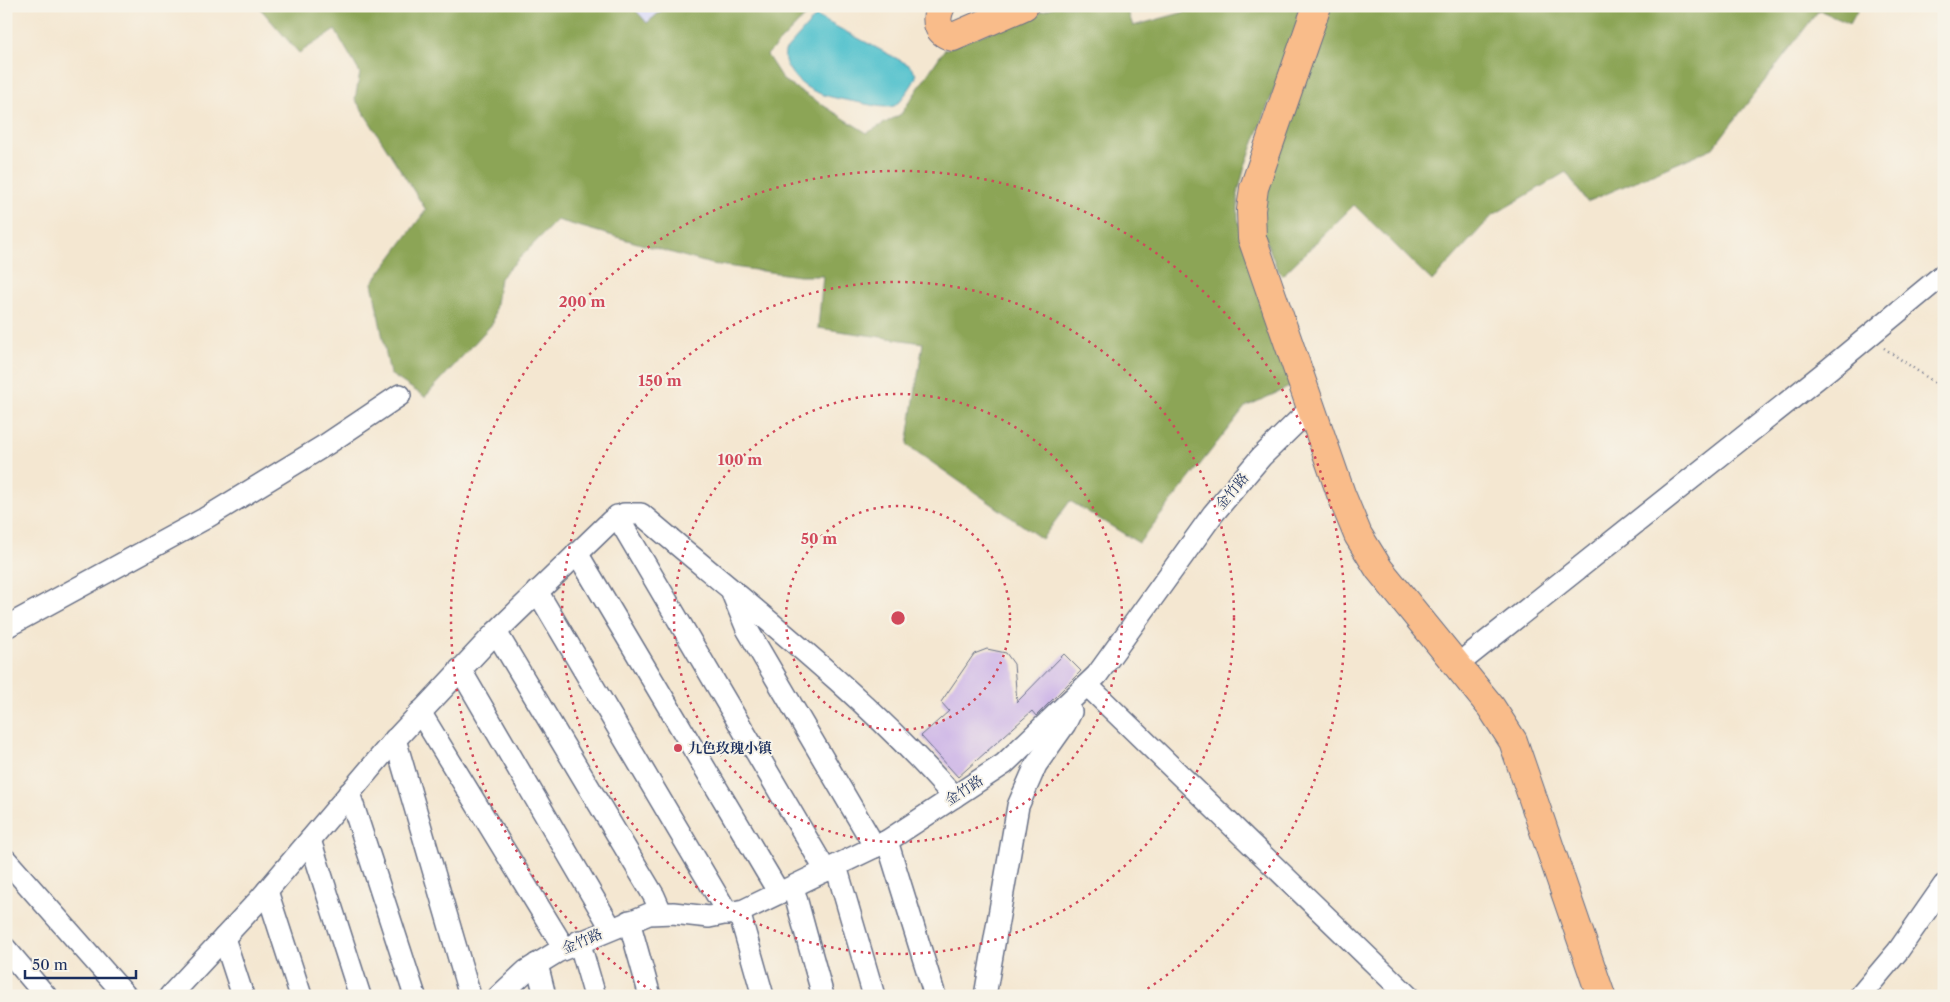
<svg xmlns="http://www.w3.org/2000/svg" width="1950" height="1002" font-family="'Libre Caslon Text','Noto Serif SC',serif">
<rect width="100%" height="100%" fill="#f7f3e8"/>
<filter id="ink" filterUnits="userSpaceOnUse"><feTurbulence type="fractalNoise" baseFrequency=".02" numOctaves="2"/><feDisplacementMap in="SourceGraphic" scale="10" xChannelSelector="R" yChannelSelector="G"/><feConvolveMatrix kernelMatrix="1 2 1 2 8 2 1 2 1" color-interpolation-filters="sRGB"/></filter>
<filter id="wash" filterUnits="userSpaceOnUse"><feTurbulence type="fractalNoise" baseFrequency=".0096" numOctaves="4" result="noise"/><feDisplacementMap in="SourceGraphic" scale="20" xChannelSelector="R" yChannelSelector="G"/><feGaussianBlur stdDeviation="1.12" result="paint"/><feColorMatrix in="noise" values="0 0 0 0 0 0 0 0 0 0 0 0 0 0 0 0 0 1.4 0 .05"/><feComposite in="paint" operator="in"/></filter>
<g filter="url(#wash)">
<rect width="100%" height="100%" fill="#f4e7d1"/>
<path fill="#d6d8f9" d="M632,6h35l-20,17z"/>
<g fill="#8ca556" stroke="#546a5a">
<path d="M258,6h374l15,17 20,-17h143l2,3 -45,46 16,25 84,53 34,-19 43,-64 112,-44h70l7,20 74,-20h99l-61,160 -7,27v26l54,167 -47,21 -106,136 -69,-42 -28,38 -135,-94 16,-102 -105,-15 5,-52h-24l-88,-12 -154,-44 -57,58 -7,45 -68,74 -35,-23 -18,-91 54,-73 -71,-111 5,-26 -25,-43 -36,23z"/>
<path d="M1324,6h536l-10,18 -31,-14 -106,138 -126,54 -21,-30 -73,43 -61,66 -78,-76 -72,71 -6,-10 -12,-31 -3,-23 13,-61z"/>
</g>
<path fill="#56c3ce" stroke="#387996" d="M816,16l93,49c2,3 6,7 7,10 1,5 -17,29 -22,31 -10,3 -27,-2 -38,-4 -26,-5 -52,-8 -67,-33 -4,-6 -5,-10 -4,-18z"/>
<g id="blocks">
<path fill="#cab1e7" d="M987,649l19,4 8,11 3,38 47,-48 17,17 -45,45 -4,-5 -74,66 -37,-41 28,-25 -8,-9 33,-48z"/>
</g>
</g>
<g filter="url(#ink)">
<use href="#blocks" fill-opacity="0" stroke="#676f86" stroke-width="1"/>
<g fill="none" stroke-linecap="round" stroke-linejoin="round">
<g stroke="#676f86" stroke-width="24">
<g id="minor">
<path d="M617,516l209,355"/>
<path d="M577,553l202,340"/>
<path d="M537,591l191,323"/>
<path d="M733,595l14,34 128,218"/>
<path d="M6,627l198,-108 123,-75 73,-49"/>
<path d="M496,632l158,264 7,16"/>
<path d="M1457,665l372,-296 115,-95"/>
<path d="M460,669l151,259"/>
<path d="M1087,685l321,311"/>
<path d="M420,712l144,236"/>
<path d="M395,739l75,257"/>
<path d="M349,793l66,203"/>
<path d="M310,840l50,156"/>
<path d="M887,841l48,155"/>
<path d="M6,860l120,136"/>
<path d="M836,866l38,130"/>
<path d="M793,887l30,109"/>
<path d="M267,891l34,105"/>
<path d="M739,912l24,84"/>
<path d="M629,921l21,75"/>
<path d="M224,938l19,58"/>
<path d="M579,941l16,55"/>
<path d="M6,949l40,47"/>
<path d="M537,964l8,32"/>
<path d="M170,996l90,-97 131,-155 105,-112 115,-111 13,-7h17c107,91 220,177 313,283"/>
<path d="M499,996l27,-25 31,-19 92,-38 24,-1 36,4 35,-7 143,-69 117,-77 93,-89 116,-161 48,-57 50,-49"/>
<path d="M985,996l33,-190 18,-41 29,-41 6,-12"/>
<path d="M1860,996l38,-45 46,-66"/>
</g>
</g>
<g stroke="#676f86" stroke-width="30">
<g id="major">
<path d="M941,6c-7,14 -4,27 12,31l71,-31"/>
<path d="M1317,6l-63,182 -3,22 1,28 89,256 17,41 21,34 112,138 22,34 88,255"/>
</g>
</g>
<path stroke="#676f86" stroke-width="2.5" stroke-dasharray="1 4" stroke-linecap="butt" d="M1884,348l60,41"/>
<use href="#minor" stroke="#fff" stroke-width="21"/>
<use href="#major" stroke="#f9bc8a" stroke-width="28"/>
</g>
</g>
<g fill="none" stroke="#d1495b" stroke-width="2.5" stroke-dasharray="2.5 5">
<circle cx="898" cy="618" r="112"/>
<circle cx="898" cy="618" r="224"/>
<circle cx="898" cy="618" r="336"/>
<path d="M658 995A447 447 0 1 1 1138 995"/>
</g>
<circle fill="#d1495b" stroke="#f7f3e8" stroke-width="2" cx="678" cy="748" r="5"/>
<g text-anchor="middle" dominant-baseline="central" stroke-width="4" stroke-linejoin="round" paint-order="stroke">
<g font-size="14" fill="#1b2f5e" stroke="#f7f3e8">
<text transform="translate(1232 491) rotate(-50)">金竹路</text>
<text transform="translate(964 790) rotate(-33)">金竹路</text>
<text transform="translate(582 941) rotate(-23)">金竹路</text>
</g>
<g font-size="14" font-weight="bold" fill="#1b2f5e" stroke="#f7f3e8" text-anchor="start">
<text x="688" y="748">九色玫瑰小镇</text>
</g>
</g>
<circle cx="898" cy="618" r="8" fill="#d1495b" stroke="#f7f3e8" stroke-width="2.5"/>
<g font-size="15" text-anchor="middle" font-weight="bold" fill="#d1495b" stroke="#f7f3e8" stroke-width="4" stroke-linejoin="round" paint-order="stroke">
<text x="582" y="307">200 m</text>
<text x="660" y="386">150 m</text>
<text x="740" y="465">100 m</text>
<text x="819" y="544">50 m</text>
</g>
<rect width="1950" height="1002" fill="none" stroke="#f7f3e8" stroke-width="25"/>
<path d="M25 970v8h111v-8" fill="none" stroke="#1b2f5e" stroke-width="2.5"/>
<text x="32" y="970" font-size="15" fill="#1b2f5e" stroke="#f7f3e8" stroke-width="4" paint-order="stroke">50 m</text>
</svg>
